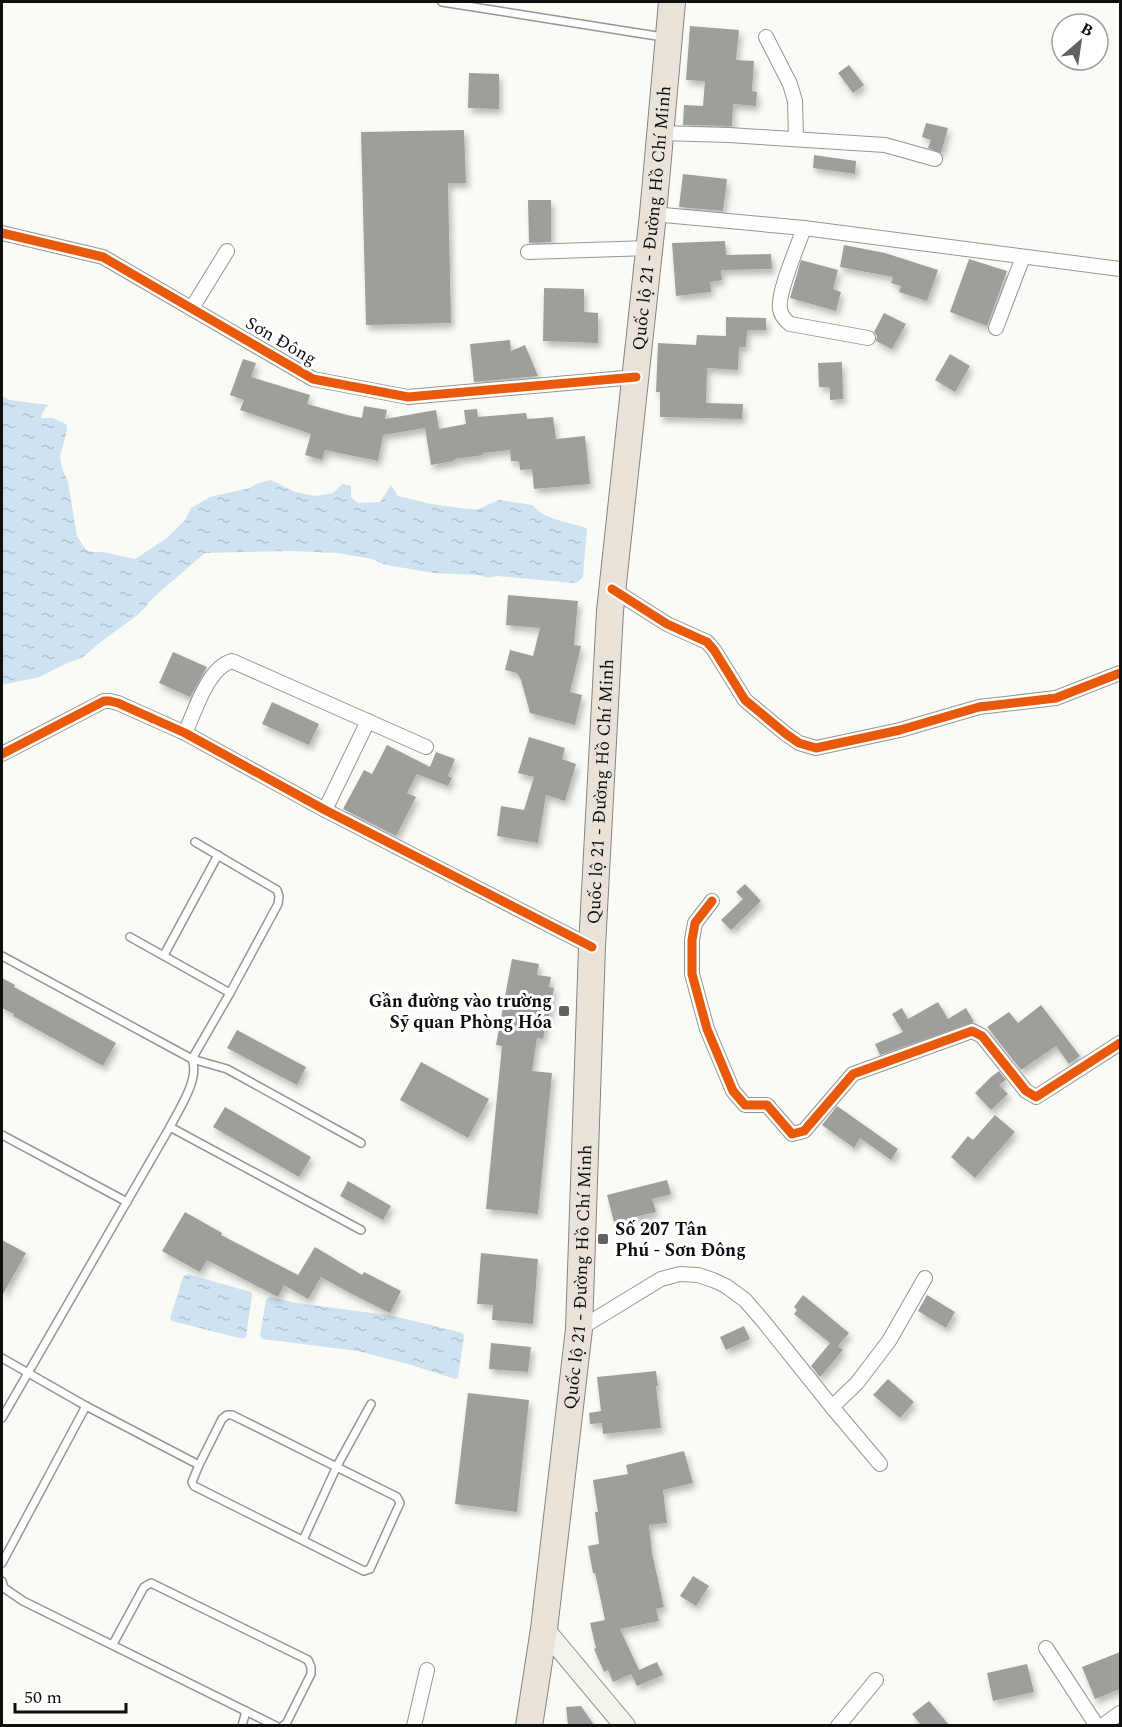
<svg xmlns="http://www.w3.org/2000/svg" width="1122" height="1727" font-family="Spectral,serif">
<defs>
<pattern id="water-ripples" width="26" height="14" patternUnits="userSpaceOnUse" patternTransform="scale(1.5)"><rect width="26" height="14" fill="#cfe2f2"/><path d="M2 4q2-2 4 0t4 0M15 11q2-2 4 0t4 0" fill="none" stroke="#b1c1ce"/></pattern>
<filter id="shadow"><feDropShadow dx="3" dy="5" stdDeviation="3" flood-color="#0004"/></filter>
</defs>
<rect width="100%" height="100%" fill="#fbfbf6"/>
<g fill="url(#water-ripples)">
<path d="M2,396l8,4 38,5 -5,7 -2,6h12l13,6 1,6 -7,27 2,11 6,14 9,54 9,14 7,2h10l32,7 32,-21 18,-18 6,-12 19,-11 40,-9 8,-5 13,-3 24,12 20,4 18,-3 9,-9 9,2v11l7,6 22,-1 11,-17 7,11 33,8 45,6 23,-10 34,5c9,14 35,17 51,22l3,2 -4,48 -4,4 -5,2 -77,-7 -9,2 -8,-3 -46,-2 -48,-8 -14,-6 -35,-6 -46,-2 -86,2 -50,43 -16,18 -37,27 -20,17 -15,5 -28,14 -37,8z"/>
<path d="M187,1274l64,18 1,3 -6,42 -3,2 -71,-18 -2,-3 13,-41z"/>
<path d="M270,1297l27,6 97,13 69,17 1,3 -6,42 -3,1 -47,-15 -50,-13 -95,-12 -3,-3 6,-36z"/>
</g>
<g fill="#9f9e9b" filter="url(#shadow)">
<path d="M690,26l49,4 -3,30 18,1 -2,30 5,1 -1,14 -23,-2 -1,22 -49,-1 1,-20 19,1 2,-25 -19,-1z"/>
<path d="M849,65l15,20 -11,8 -15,-20z"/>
<path d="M469,73l30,1v35l-31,-1z"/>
<path d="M926,123l22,5 -7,25 -13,-5 3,-8 -9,-3z"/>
<path d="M464,130l2,53h-18l3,140 -85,2 -5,-193z"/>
<path d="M814,155l42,6 -1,13 -42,-6z"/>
<path d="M683,174l44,5 -4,32 -44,-4z"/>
<path d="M528,200h23v42l-22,1z"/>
<path d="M725,241l1,14 45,-1 1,15 -51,1 1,10 -12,2 1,10 -35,4 -4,-53z"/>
<path d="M844,245l41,8 53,17 -11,31 -28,-9 2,-6 -10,-3 2,-6 -53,-10z"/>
<path d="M969,259l38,12 -20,55 -37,-14z"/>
<path d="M801,260l37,10 -5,19 8,3 -5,19 -46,-13z"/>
<path d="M544,288l40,1v23l14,1v30l-55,-2z"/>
<path d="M884,313l22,11 -14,25 -16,-8 1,-5 -3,-4z"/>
<path d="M726,317l40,1v12h-19l-1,17h-7l-1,23 -31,-2 -1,35 37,1 -1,15 -82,-2v-25h-4l2,-49 38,2 1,-10 29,1z"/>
<path d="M510,340l1,11 14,-6 13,31 -64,6 -4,-38z"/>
<path d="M950,354l20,12 -15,26 -20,-12z"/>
<path d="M243,359l13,4 -5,14 59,18 -3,9 40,11 15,3 2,-12 23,4 -2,9 51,-9 3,19 27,-5 -2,-14 13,-1 1,8 48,-4 1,6 26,-2 3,22 29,-3 5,48 -56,5 -2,-20 -12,1 -1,-9h-8l-1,-11 -27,3 1,2 -30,4v2l-23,4 -6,-37 -42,7 -5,26 -53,-11 -3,10 -17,-5 6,-21 -71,-24 4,-10 -14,-5z"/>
<path d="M842,362l1,37 -13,1v-13h-11l-1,-24z"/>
<path d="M508,595l70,6 -4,44 7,1 -11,46 12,3 -7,30 -45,-12 -9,-33 -4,-7 -12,-3 5,-20 23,6 7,-28 -34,-3z"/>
<path d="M173,652l34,15 -17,30 -31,-14z"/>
<path d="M272,702l47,22 -10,21 -47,-21z"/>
<path d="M529,737l36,11 -3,11 14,5 -11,37 -19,-6 -8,48 -41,-7 4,-30 23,4 10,-33 -16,-4z"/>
<path d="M387,745l43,22 6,-15 19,7 -7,17 4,2 -4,8 -31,-12 -10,19 9,4 -20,39 -53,-27 21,-39 8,4z"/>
<path d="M745,884l16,17 -30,29 -10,-10 22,-21 -7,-7z"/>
<path d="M512,959l27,5 -2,11 14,2 -2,10 5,1 -6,34h-2l-3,17 -6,-1 -5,33 20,2 -14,141 -52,-5 16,-163 -6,-1z"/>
<path d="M2,978l13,7 -1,2 102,56 -13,23 -90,-50 1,-2 -12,-6v2z"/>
<path d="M938,1002l10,17 18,-11 8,14 -94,33 -5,-11 28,-12 -11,-18 10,-6 6,11z"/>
<path d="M1041,1005l39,51 -11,8 -13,-18 -35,24 -34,-43 22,-15 9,11z"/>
<path d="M237,1030l69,37 -9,18 -70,-37z"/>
<path d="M421,1062l68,37 -21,39 -68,-38z"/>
<path d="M999,1071l7,9 -7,5 9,9 -17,16 -16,-17 16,-16z"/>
<path d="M837,1106l61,43 -7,11 -31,-22 -6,10 -32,-23z"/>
<path d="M225,1107l86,50 -12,20 -86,-50z"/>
<path d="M995,1115l20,17 -40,46 -24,-21 17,-21 5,4z"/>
<path d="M667,1180l4,14 -19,5 4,13 -42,10 -7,-27z"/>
<path d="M348,1181l43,25 -8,14 -43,-24z"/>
<path d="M185,1212l37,21 -1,2 77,40 17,-28 47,28 2,-3 37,19 -11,22 -40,-20 -29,-16 -13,22 -24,-14 -6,12 -71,-37 -7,12 -38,-21z"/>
<path d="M2,1240l24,13 -24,43z"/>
<path d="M481,1253l57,6 -5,65 -41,-4 1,-15 -16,-1z"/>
<path d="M803,1295l46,38 -11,13 5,4 -23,27 -9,-11 19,-23 -36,-29 3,-4 -3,-3z"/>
<path d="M927,1295l28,17 -9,16 -28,-17z"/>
<path d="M744,1326l6,13 -24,11 -6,-13z"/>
<path d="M491,1343l40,4 -3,25 -39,-3z"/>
<path d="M656,1371l2,15h-2l5,42 -58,6 -1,-11 -12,1 -1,-11 12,-2 -4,-34z"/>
<path d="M888,1379l26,23 -14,16 -27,-23z"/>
<path d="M468,1393l61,7 -12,112 -62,-8z"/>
<path d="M684,1451l9,32 -30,7 4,33 -18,2 3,28 12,54 -8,2 3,12 -39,8 19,41 18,-8 6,13 -26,11 -6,-12 -18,8 -5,-12 -4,2 -10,-23 2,-1 -6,-25 15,-3 -10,-47h-2l-5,-27 11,-2 -4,-32h3l-5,-32 35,-6 -2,-9z"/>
<path d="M693,1576l16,10 -13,20 -16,-10z"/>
<path d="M1120,1652v37l-25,10 -13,-32z"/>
<path d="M1027,1664l7,28 -41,9 -6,-28z"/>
<path d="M929,1701l20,24h-28l-9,-11z"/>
<path d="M581,1706l13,19h-26l-2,-18z"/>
</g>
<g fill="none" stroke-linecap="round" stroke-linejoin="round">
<g stroke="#959593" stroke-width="10">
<g id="lane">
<path d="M442,2l221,35"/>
<path d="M130,937l100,56"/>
<path d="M164,955l54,-100"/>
<path d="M2,956l190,103 38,-66 48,-89 1,-8 -2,-6 -82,-48"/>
<path d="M192,1059l35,10 134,74"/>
<path d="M170,1127l191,103"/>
<path d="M2,1135l125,67"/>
<path d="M2,1358l84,48 113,59 -7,17 2,4 170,85 6,-2 30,-66 -3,-6 -165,-82h-5l-5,4 -23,46"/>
<path d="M2,1418l168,-291c9,-18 30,-48 22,-68"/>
<path d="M303,1540l34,-74 34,-62"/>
<path d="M2,1563l84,-157"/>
<path d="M2,1581l2,7 19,13 253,125"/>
<path d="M113,1644l31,-57 7,-4 157,77 3,7v7l-25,50 -3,2"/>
<path d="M242,1726l4,-15"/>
</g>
</g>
<g stroke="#959593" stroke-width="16">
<g id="street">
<path d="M766,37l24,47 5,17 1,38"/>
<path d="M660,133l69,2 156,10 50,14"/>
<path d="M653,214l151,14 316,41"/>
<path d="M804,228c-6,18 -27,65 -24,81 1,7 5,11 10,15l78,14"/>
<path d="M2,233l101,24 210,122 95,18 228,-20"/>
<path d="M528,252l121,-4"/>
<path d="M192,308l35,-57"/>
<path d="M996,328l27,-71"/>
<path d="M612,589l55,35 40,18 7,8 31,50 41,34 13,9 17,5 84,-18 79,-23 77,-9 64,-25"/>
<path d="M185,733c10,-21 22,-65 47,-72l194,86"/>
<path d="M2,754l102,-53h6l8,2 67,30 140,77 267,137"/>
<path d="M325,810l43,-89"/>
<path d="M712,901l-17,22 -3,17v34l15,55 26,62 12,14h22l25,29 12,-3 49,-57 119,-43 10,5 44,55 10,6 84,-54"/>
<path d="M579,1329l82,-50 19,-5 18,1 15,5 13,6 19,14 19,22 68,85 48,57"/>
<path d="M832,1407l25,-24 32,-42 36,-63"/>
<path d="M1046,1648l51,78"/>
<path d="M414,1726l13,-56"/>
<path d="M838,1726l38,-46"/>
<path d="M1102,1726l18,-13"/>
</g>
</g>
<g stroke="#8c8c8a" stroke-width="22">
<path id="secondary" d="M544,1629l81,97"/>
</g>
<g stroke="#838380" stroke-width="28">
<g id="highway">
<path id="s1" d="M529,1726l15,-97 35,-300 13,-382 18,-336 43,-397 19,-212"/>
</g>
</g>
<use href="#lane" stroke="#fefefe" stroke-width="7"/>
<use href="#street" stroke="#fefefe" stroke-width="14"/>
<use href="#secondary" stroke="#f4f4ec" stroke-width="20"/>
<use href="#highway" stroke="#e8e2d8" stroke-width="26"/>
<g stroke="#fff" stroke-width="13">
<g id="cycleway">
<path d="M2,233l101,24 210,122 95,18 228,-20"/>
<path d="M612,589l55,35 40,18 7,8 31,50 41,34 13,9 17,5 84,-18 79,-23 77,-9 64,-25"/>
<path d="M2,754l102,-53h6l8,2 67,30 140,77 267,137"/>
<path d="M712,901l-17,22 -3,17v34l15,55 26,62 12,14h22l25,29 12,-3 49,-57 119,-43 10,5 44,55 10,6 84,-54"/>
</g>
</g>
<use href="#cycleway" stroke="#e8590c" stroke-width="9"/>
</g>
<g fill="#626260" stroke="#fff" stroke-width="2">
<rect x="558" y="1005" width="12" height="12" rx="3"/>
<rect x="597" y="1233" width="12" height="12" rx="3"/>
</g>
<g text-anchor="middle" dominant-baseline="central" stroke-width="6" stroke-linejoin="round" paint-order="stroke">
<g font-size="18" fill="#0f0f0f" stroke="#fff">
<text stroke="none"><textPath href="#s1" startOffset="1514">Quốc lộ 21 - Đường Hồ Chí Minh</textPath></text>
<text transform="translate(281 341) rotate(30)">Sơn Đông</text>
<text stroke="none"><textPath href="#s1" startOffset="938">Quốc lộ 21 - Đường Hồ Chí Minh</textPath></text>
<text stroke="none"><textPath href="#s1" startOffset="452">Quốc lộ 21 - Đường Hồ Chí Minh</textPath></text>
</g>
<g font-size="18" font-weight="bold" fill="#0f0f0f" stroke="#fff" text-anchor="end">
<text x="552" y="1001">Gần đường vào trường<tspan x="552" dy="21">Sỹ quan Phòng Hóa</tspan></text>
<text x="615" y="1229" text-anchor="start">Số 207 Tân<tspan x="615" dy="21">Phú - Sơn Đông</tspan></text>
</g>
</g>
<rect width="1122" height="1727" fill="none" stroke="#0f0f0f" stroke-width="6"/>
<g transform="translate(1080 42) rotate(29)"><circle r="28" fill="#ffffff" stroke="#9f9f9f" stroke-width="1.5"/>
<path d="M0-4.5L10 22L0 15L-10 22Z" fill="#626260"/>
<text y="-9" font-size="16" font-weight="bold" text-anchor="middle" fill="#0f0f0f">B</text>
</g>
<path d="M15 1703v9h111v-9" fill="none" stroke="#0f0f0f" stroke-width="3"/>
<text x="24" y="1703" font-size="18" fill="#0f0f0f" stroke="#ffffff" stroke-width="4.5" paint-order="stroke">50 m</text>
</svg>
